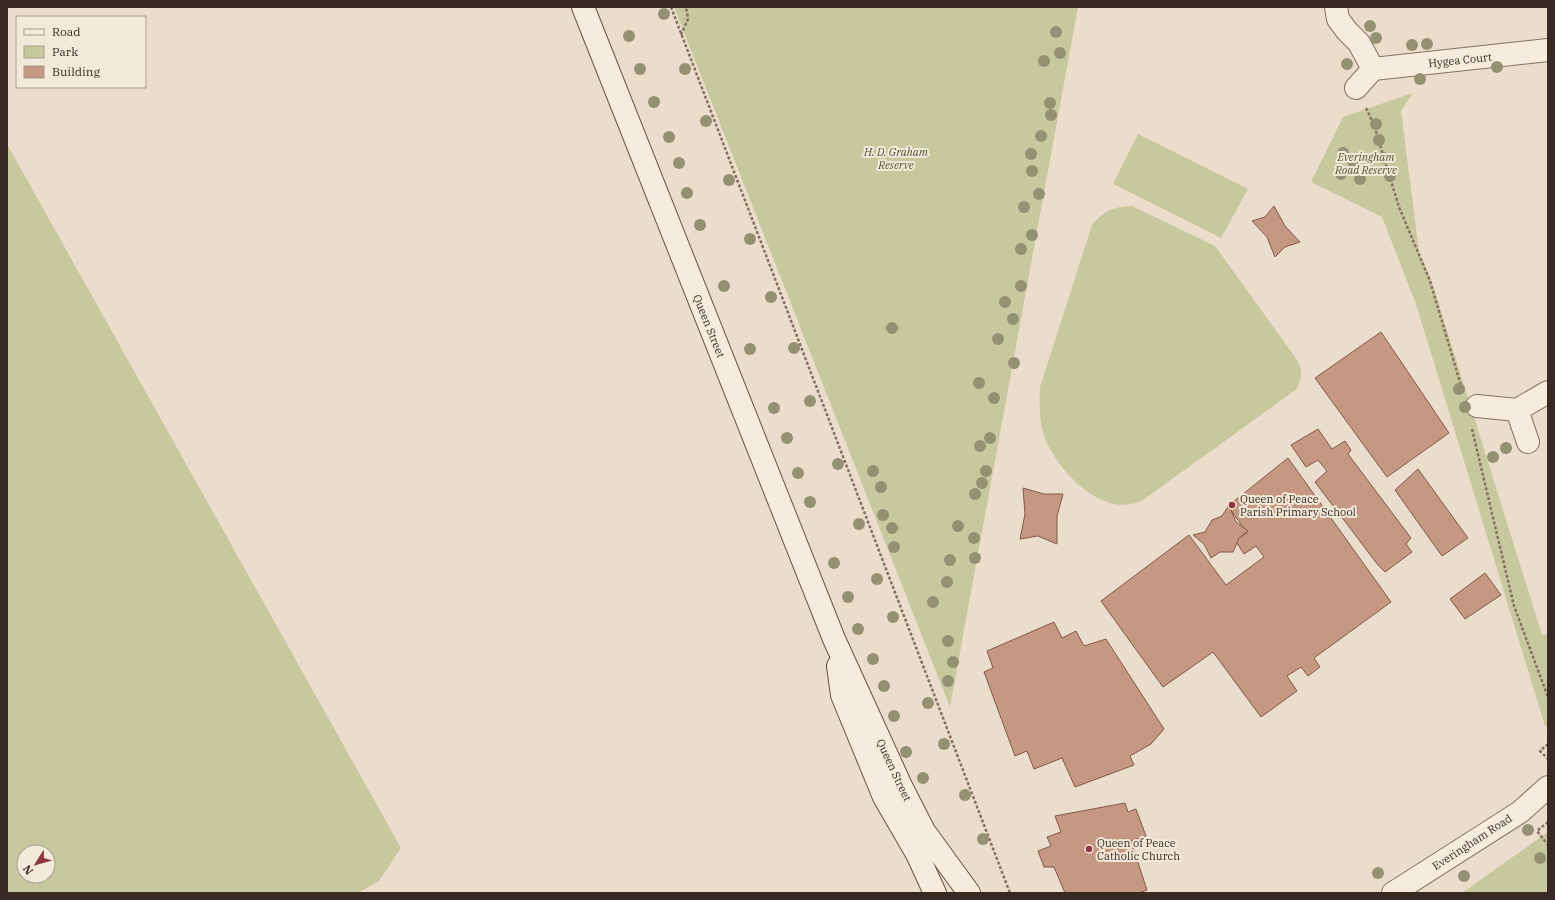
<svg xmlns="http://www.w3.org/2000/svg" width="1555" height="900" font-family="'IBM Plex Serif',serif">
<rect width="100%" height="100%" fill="#ebddcb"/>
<g fill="#c8c89f" fill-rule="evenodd">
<path d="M674,7h404l-128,700z"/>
<path d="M1413,93l-12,18 18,140 12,28 111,356h6v90l-3,1 -129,-422 -34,-87 -71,-35 32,-65z"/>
<path d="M1138,134l110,55 -27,49 -108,-54z"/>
<path d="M7,144l394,704 -22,33 -21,12h-351zM24,852h24v24h-24z"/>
<path d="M1132,206l83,40 78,108c9,14 11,19 4,35l-154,111c-39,20 -82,-26 -97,-59 -7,-17 -7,-36 -6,-54l52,-162c13,-15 21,-18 40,-19z"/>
<path d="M1548,832v61h-86z"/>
</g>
<g fill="#c59884" stroke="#835948">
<path d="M1274,206l11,20 15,16 -15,5 -10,10 -8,-20 -15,-16 13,-4z"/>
<path d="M1381,332l68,101 -62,44 -72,-99z"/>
<path d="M1318,429l14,20 13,-8 6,9 -3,4 63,84 -5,6 6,8 -27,20 -7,-7 -63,-83 12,-11 -9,-11 -12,7 -15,-22z"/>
<path d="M1288,458l103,144 -77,56 6,9 -12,9 -7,-9 -14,9 10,15 -36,26 -48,-65 -50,35 -62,-86 88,-66 37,50 38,-28 -8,-11 -12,8 -9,-14 12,-7 -19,-27z"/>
<path d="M1418,469l50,69 -26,18 -47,-66z"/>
<path d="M1023,488l21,6h19l-6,22v28l-19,-8 -18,3 5,-25z"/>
<path d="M1229,505l7,17 12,9 -9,7 -6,14h-13l-9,6 -7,-14 -11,-9 12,-3 7,-12 10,-4z"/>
<path d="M1485,573l16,22 -36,24 -15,-20z"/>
<path d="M1054,622l8,16 14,-7 8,15 22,-7 58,90 -13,15 -21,12 4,9 -59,22 -13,-29 -28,11 -7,-18 -12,5 -31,-84 9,-4 -6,-17z"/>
<path d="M1125,803l3,9 8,-3 10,27 -15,5 16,49 -8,3h-74l-11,-26h-10l-6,-16 13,-5 -4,-9 14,-5 -6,-16z"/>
</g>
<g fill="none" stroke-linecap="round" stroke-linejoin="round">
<g stroke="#867060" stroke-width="24">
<g id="minor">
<path d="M1336,7l2,12 9,12 12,12 14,26 -17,19"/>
<path d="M1373,69l175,-19"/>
<path d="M1477,406l40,4 11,32"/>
<path d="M1517,410l31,-18"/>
</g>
</g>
<g stroke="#867060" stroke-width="24">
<path id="tertiary" d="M1393,893l127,-81 28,-25"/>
</g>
<g stroke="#685143" stroke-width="24">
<g id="secondary">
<path d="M583,7l251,632 67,147 23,45 45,62"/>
<path d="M838,666l4,29 42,102 33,57 18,39"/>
</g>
</g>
<g stroke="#867060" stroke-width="2.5" stroke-dasharray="3 2" stroke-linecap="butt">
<path d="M671,7l339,886"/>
<path d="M681,35l7,-16 -2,-12"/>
<path d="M1366,108l8,17 25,82 31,74 32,108"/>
<path d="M1472,429l42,177 34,91"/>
<path d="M1548,744l-8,7 8,8"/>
<path d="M1548,822l-11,9 11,14"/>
</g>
<use href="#minor" stroke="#f6ecdd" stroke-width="22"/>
<use href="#tertiary" stroke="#f6ecdd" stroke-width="22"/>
<use href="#secondary" stroke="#f6ecdd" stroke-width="22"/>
</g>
<g fill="#949173">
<circle cx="664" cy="14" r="6"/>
<circle cx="1370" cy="26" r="6"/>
<circle cx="1056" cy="32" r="6"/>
<circle cx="629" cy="36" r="6"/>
<circle cx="1376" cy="38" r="6"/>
<circle cx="1427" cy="44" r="6"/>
<circle cx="1412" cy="45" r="6"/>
<circle cx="1060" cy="53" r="6"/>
<circle cx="1044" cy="61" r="6"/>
<circle cx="1347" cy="64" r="6"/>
<circle cx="1497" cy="67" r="6"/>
<circle cx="640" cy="69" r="6"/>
<circle cx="685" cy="69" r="6"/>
<circle cx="1420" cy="79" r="6"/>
<circle cx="654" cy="102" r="6"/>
<circle cx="1050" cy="103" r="6"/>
<circle cx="1051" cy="115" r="6"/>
<circle cx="706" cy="121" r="6"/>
<circle cx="1376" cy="124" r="6"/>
<circle cx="1041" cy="136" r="6"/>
<circle cx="669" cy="137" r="6"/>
<circle cx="1379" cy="140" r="6"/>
<circle cx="1343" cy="153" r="6"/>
<circle cx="1031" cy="154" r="6"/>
<circle cx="1384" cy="158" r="6"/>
<circle cx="1353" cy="161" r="6"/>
<circle cx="679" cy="163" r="6"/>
<circle cx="1032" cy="171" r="6"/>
<circle cx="1341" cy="174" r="6"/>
<circle cx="1390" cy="176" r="6"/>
<circle cx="1360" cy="179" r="6"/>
<circle cx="729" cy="180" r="6"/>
<circle cx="687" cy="193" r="6"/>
<circle cx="1039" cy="194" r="6"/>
<circle cx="1024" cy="207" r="6"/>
<circle cx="700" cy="225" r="6"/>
<circle cx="1032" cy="235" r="6"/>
<circle cx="750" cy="239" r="6"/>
<circle cx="1021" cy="249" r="6"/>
<circle cx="724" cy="286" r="6"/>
<circle cx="1021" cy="286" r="6"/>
<circle cx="771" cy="297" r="6"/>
<circle cx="1005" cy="302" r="6"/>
<circle cx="1013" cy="319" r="6"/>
<circle cx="892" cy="328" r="6"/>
<circle cx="998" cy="339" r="6"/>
<circle cx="794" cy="348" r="6"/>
<circle cx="750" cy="349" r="6"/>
<circle cx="1014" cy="363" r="6"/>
<circle cx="979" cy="383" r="6"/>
<circle cx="1459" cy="389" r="6"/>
<circle cx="994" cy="398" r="6"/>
<circle cx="810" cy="401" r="6"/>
<circle cx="1465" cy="407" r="6"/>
<circle cx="774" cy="408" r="6"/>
<circle cx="787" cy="438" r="6"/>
<circle cx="990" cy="438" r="6"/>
<circle cx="980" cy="446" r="6"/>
<circle cx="1506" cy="448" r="6"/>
<circle cx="1493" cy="457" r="6"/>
<circle cx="838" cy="464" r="6"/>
<circle cx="873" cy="471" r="6"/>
<circle cx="986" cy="471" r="6"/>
<circle cx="798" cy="473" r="6"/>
<circle cx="982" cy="483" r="6"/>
<circle cx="881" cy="487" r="6"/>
<circle cx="975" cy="494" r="6"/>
<circle cx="810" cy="502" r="6"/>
<circle cx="883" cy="515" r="6"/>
<circle cx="859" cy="524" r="6"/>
<circle cx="958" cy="526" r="6"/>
<circle cx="892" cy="528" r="6"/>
<circle cx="974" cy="538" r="6"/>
<circle cx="894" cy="547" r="6"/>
<circle cx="975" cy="558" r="6"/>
<circle cx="950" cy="560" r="6"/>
<circle cx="834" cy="563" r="6"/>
<circle cx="877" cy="579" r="6"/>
<circle cx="947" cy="582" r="6"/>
<circle cx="848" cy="597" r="6"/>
<circle cx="933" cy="602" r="6"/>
<circle cx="893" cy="617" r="6"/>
<circle cx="858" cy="629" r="6"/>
<circle cx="948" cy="641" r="6"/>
<circle cx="873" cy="659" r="6"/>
<circle cx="953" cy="662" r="6"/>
<circle cx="948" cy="681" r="6"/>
<circle cx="884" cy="686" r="6"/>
<circle cx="928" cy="703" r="6"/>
<circle cx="894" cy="716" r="6"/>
<circle cx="944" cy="744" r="6"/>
<circle cx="906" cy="752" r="6"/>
<circle cx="923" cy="778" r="6"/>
<circle cx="965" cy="795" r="6"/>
<circle cx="1528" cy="830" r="6"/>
<circle cx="983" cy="839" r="6"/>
<circle cx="1540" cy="858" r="6"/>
<circle cx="1378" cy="873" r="6"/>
<circle cx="1464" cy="876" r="6"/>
</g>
<g fill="#8f3641" stroke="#f3e9d9" stroke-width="1.5">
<circle cx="1232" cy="505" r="4"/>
<circle cx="1089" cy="849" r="4"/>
</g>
<g text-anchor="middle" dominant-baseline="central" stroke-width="4" stroke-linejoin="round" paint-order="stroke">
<g font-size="11" fill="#382a22" stroke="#f3e9d9">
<text transform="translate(1460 60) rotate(-6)">Hygea Court</text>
<text transform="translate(709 326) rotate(68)">Queen Street</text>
<text transform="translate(894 770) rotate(65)">Queen Street</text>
<text transform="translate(1472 842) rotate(-33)">Everingham Road</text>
</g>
<g font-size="11" font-style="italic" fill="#4d532b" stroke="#f3e9d9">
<text x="896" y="152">H. D. Graham<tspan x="896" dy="13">Reserve</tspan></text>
<text x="1366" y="157">Everingham<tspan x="1366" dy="13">Road Reserve</tspan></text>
</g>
<g font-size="11" fill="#382a22" stroke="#f3e9d9" text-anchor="start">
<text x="1240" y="499">Queen of Peace<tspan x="1240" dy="13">Parish Primary School</tspan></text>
<text x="1097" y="843">Queen of Peace<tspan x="1097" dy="13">Catholic Church</tspan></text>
</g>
</g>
<rect width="1555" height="900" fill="none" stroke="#382a22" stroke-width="16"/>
<rect x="16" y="16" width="130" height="72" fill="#f3e9d9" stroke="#a89d90"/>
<rect x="24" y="29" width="20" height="6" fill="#f6ecdd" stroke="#a89d90"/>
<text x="52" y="36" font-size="12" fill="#382a22">Road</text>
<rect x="24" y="46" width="20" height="12" fill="#c8c89f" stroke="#a89d90"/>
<text x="52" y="56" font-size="12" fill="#382a22">Park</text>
<rect x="24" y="66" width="20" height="12" fill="#c59884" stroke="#a89d90"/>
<text x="52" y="76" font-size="12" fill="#382a22">Building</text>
<g transform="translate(36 864) rotate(233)"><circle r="19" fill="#f3e9d9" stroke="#a89d90"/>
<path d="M0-3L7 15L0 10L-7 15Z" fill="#8f3641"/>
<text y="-6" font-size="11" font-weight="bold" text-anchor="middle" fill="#382a22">N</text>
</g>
</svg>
